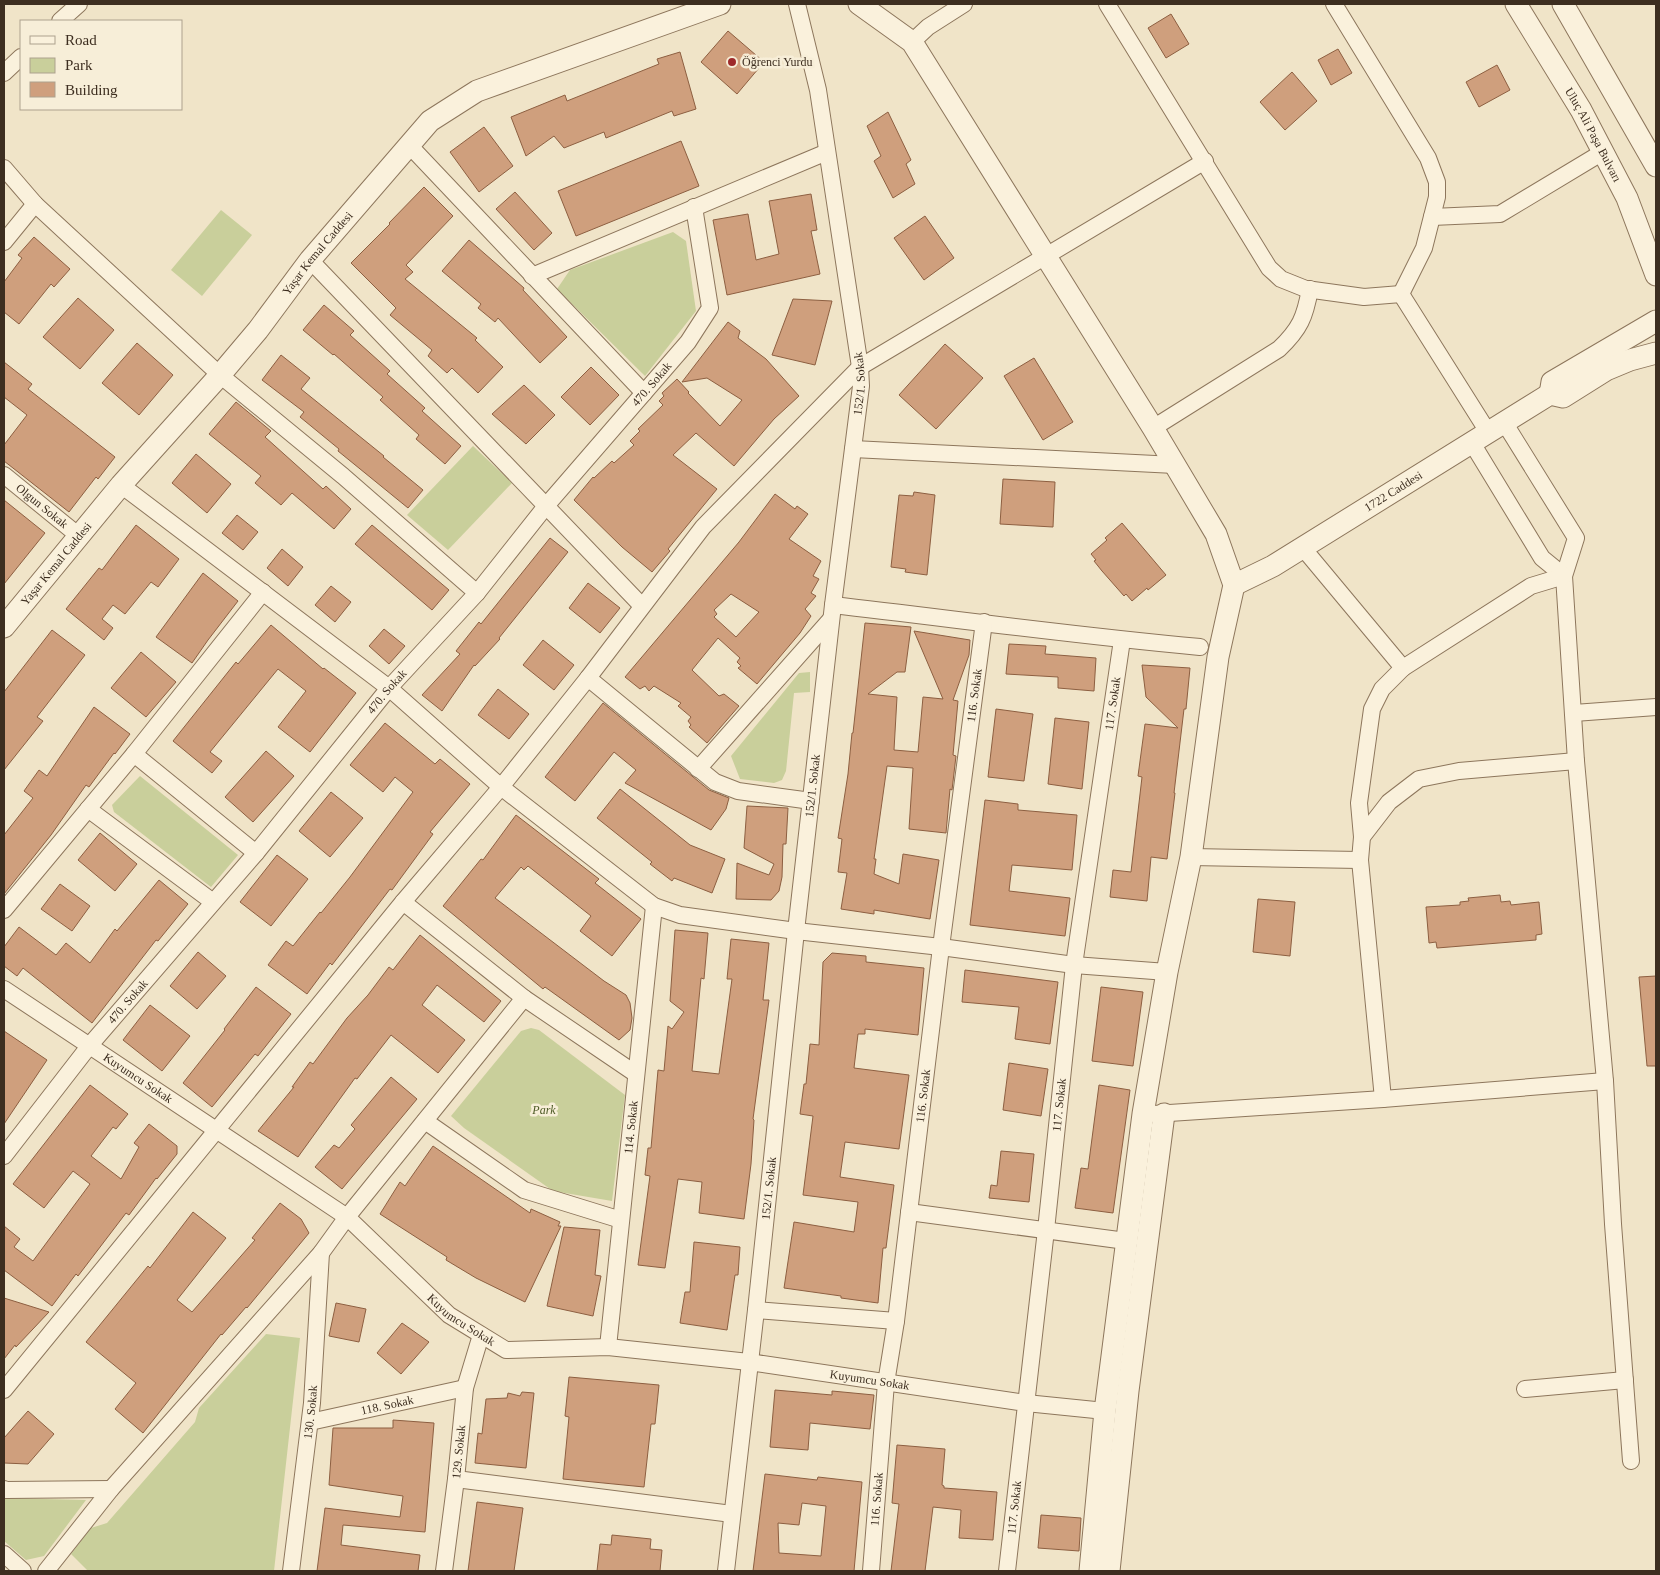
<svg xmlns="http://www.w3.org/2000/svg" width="1660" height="1575" font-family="'Times New Roman',serif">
<rect width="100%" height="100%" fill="#f0e4c8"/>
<g fill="#c9cf9b">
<path d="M221,210l31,25 -50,61 -31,-26z"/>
<path d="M673,232l13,9 10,70 -51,65 -88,-87 13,-19z"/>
<path d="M473,446l39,37 -64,67 -41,-35z"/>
<path d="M810,672v20l-16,1 -8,78 -4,9 -8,3 -34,-4 -9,-23 68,-83z"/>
<path d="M140,776l98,79 -27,32 -97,-75 -2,-7z"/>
<path d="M531,1028l8,2 86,65 -13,106 -59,-10 -89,-63 -13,-12 70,-85z"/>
<path d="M266,1334l34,4 -26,233h-186l-17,-17 20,-26 16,-5 88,-101 4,-14z"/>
<path d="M4,1498l82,2 -42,56 -18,4 -22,-19z"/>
</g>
<g fill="#cf9f7d" stroke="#8d5f41" fill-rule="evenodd">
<path d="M1171,14l18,30 -23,14 -18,-30z"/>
<path d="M728,31l36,31 -27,32 -36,-32z"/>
<path d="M1338,49l14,24 -21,12 -13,-25z"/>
<path d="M680,52l16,57 -22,7 -2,-5 -66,27 -2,-6 -40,16 -10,-12 -28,20 -15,-39 54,-22 2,6 92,-37 -2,-5z"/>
<path d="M1497,65l13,25 -31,17 -13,-25z"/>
<path d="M1292,72l25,29 -32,29 -25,-28z"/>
<path d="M888,112l23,48 -5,4 9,20 -22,14 -19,-37 7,-5 -14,-30z"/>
<path d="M484,127l29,39 -34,26 -29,-40z"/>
<path d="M681,141l18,45 -123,50 -18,-45z"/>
<path d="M424,187l29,29 -47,49 7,7 -8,7 72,59 -2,2 28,27 -25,26 -26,-25 -5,5 -19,-17 4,-6 -42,-35 6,-7 -45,-45 39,-39 -1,-1z"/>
<path d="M515,192l37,41 -18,17 -38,-41z"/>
<path d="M811,194l6,36 -6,1 9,43 -93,21 -14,-75 35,-6 8,46 23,-6 -10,-53z"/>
<path d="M925,216l29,42 -30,22 -30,-42z"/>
<path d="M34,237l36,32 -16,18 -3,-3 -32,40 -15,-12v-30l18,-24 -4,-3z"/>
<path d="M469,240l55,48 -1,2 44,47 -27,26 -42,-45 -3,4 -17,-14 3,-4 -39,-33z"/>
<path d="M78,298l36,32 -34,39 -37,-32z"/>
<path d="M793,299l39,2 -17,64 -43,-10z"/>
<path d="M324,305l30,26 -4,4 40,36 -3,3 38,34 -3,3 39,35 -16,18 -29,-25 3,-4 -39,-35 3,-3 -49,-43 -1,1 -30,-25z"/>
<path d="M728,322l12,9 -2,7 28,21 33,37 -25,23 -40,47 -38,-33 -23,22 44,34 -49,60 2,2 -18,21 -30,-25 -48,-47 19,-23 1,1 18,-17 2,2 20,-18 -4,-4 10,-10 -2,-2 25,-24 -4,-4 5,-5 -2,-3 15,-14 12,13 -1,1 32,33 22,-26 -35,-22 -25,4z"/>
<path d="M137,343l36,32 -34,40 -37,-32z"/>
<path d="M945,344l38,34 -47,51 -37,-34z"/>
<path d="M281,355l29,23 -9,11 83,67 -1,1 40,33 -15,18 -70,-57 1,-2 -39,-32 4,-5 -42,-32z"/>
<path d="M1034,358l39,64 -30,18 -39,-64z"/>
<path d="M4,362l28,22 -4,5 87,68 -17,22 -2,-2 -27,35 -65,-51v-16l23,-30 -23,-18z"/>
<path d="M591,367l28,28 -29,30 -29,-28z"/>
<path d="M524,385l31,30 -29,29 -34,-30z"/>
<path d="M236,402l35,29 -6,6 58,52 3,-3 25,23 -17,20 -42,-36 -11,12 -26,-22 6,-7 -52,-42z"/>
<path d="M196,454l35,30 -24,29 -35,-30z"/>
<path d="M1003,479l52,3 -2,45 -53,-3z"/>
<path d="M914,492l21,3 -8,80 -22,-3 1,-3 -15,-2 8,-72 14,1z"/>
<path d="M775,494l20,15 2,-3 11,8 -19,25 32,22 -8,15 6,3 -8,14 5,3 -11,13 6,7 -11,17 -43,51 -19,-16 3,-2 -4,-4 3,-4 -22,-20 -26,32 27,26 5,-2 15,12 -32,37 -18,-16 2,-2 -3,-4 3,-4 -13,-11 3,-3 -27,-17 -5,5 -4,-5 -5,3 -15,-12 114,-135zM731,594l28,18 -23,25 -22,-20 3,-3 -3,-4z"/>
<path d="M4,500l41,33 -41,51z"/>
<path d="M237,515l21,17 -15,18 -21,-17z"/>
<path d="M1122,523l44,52 -18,15 -1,-2 -15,13 -6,-7 -2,2 -22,-25 -8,-10 2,-1 -5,-6 16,-14 -2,-2z"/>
<path d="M136,525l43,34 -21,28 -7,-5 -26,32 -12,-9 -11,14 11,9 -9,12 -38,-31 33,-41 3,2z"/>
<path d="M372,525l77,65 -17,20 -77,-66z"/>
<path d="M550,538l18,14 -69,86 1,1 -25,27 -1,-1 -32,46 -20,-16 38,-41 -4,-3 23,-29 2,2z"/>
<path d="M282,549l21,18 -15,19 -21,-18z"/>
<path d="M203,573l35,28 -30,39 -16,23 -36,-26z"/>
<path d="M588,583l32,25 -20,25 -31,-25z"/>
<path d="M331,586l20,16 -16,20 -20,-17z"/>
<path d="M865,623l46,4 -6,45h-8l-29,22 29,3 -3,53 24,2 5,-55 20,2 -29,-68 56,9 -1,15 -16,45 5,1 -5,54 3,1 -4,34 -2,-1 -4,44 -37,-4 4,-61 -26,-2 -13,93h2l-2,15 25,10 4,-30 36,6 -9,59 -56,-9v4l-33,-5 6,-36 -9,-1 4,-33 -4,-1 10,-64 4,-41h1z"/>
<path d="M271,625l52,44 1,-1 32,25 -46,59 -32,-25 28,-36 -28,-22 -68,83 12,9 -10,12 -39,-32 63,-79 2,2z"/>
<path d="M384,629l21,17 -16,18 -20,-18z"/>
<path d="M52,630l33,25 -48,62 6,4 -39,49v-78z"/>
<path d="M543,640l31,25 -20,25 -31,-25z"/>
<path d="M1009,644l37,2 -1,8 51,4 -2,33 -36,-3v-11l-52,-3z"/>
<path d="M141,652l35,30 -30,35 -35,-29z"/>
<path d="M1142,665l48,3 -4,41h-2l-10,84h1l-8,66 -16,-2 -4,44 -37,-4 3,-27 18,2 11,-95 -4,-1 7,-52 33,4 -32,-31z"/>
<path d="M498,689l31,25 -20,25 -31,-24z"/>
<path d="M603,703l106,87 20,8 -3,11 -15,21 -86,-47 11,-13 -22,-18 -39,49 -30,-24z"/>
<path d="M94,707l36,27 -15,20 -1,-1 -25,34 -3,-2 -35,50 -47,59v-59l29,-37 -9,-7 15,-21 8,6z"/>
<path d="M996,709l37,5 -9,67 -36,-4z"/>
<path d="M1055,718l34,4 -7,67 -34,-5z"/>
<path d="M385,723l50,41 5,-5 30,25 -40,48 3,2 -41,56 -2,-1 -58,76 -2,-2 -23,31 -39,-29 18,-24 7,5 27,-34 1,1 29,-36 63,-85 -18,-15 -12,15 -33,-27z"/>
<path d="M266,751l28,25 -41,46 -28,-25z"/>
<path d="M620,789l70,56 35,14 -13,34 -38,-15 -2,3 -22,-17 2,-2 -55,-44z"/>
<path d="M331,792l32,26 -33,39 -31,-26z"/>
<path d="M985,800l33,4v6l59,5 -5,55 -60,-5 -3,26 61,7 -5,38 -95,-11z"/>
<path d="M747,806l41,2 -2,36h-3l-1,33 -3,14 -8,9 -35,-1 1,-36 32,12 5,-11 -30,-16z"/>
<path d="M516,815l83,64 -4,4 46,36 -29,37 -32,-25 11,-15 -63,-50 -4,4 -3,-3 -26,31 109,83 22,14 4,8 2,15 -2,12 -11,10 -74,-53 -2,2 -100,-83 38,-47 2,1z"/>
<path d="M100,833l37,31 -22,27 -37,-31z"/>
<path d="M277,855l31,24 -37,47 -31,-24z"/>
<path d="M159,880l29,24 -30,37 -2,-1 -64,83 -69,-55 -6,8 -13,-10v-19l15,-20 37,28 10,-12 24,20 25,-34 2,2z"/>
<path d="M60,884l30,22 -18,25 -31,-22z"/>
<path d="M1500,895l1,7 9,-1 1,4 28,-3 3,32 -6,1v5l-99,8 -1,-6 -7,1 -3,-36 34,-2v-3l9,-1 -1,-3z"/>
<path d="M1258,899l37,3 -5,54 -37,-4z"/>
<path d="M675,930l33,3 -4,46 -3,-1 -9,93 27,3 13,-95h-5l4,-40 38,4 -6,57h6l-16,119 1,1 -3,44 -7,55 -45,-6 3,-31 -24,-3 -13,89 -27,-3 12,-89 -5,-1 3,-27h3l7,-78 6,1 4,-45 4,3 12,-17 -14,-11z"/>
<path d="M420,935l81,66 -17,21 -47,-37 -15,20 43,35 -27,33 -47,-38 -34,44 -2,-1 -57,79 -40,-26 36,-44h-2l18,-25 3,2 34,-46 21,-23 21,-28 4,3z"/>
<path d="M198,952l28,24 -29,33 -27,-23z"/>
<path d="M832,953l34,3v6l58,6 -6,67 -53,-6v5h-7l-4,34 55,7 -10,74 -54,-7 -5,35 54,8 -8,63h-3l-5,55 -37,-5v-2l-57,-8 10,-66 60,10 4,-30 -55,-7 10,-79 -13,-2 4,-30h2l4,-40 9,1 4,-83z"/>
<path d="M965,970l93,12 -8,62 -35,-5 4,-32 -57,-5z"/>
<path d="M1656,976v90h-9l-8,-89z"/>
<path d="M256,987l35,27 -33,42 -3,-2 -43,53 -29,-24 42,-53 -1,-1z"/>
<path d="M1101,987l42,5 -10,74 -41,-5z"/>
<path d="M150,1005l40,31 -28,35 -39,-31z"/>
<path d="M4,1031l43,29 -43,64z"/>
<path d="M1009,1063l39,6 -7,47 -38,-6z"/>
<path d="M391,1077l26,22 -75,90 -27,-22 19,-22 5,3 16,-19 -4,-4z"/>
<path d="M90,1085l38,29 -12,15 -3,-2 -22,29 30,23 18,-32 -5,-4 15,-19 28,22v8l-20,25 -1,-1 -27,37 -3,-2 -48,63 -2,-2 -24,32 -48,-36v-44l16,13 -6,8 19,14 57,-77 -17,-13 -29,37 -31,-24z"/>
<path d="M1099,1085l31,5 -17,123 -38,-5 6,-40 7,1z"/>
<path d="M433,1146l97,67 1,-4 29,13 -2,4h3l-36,76 -49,-24 -30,-18 1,-3 -67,-43 20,-32 5,4z"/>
<path d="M1001,1151l33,3 -5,48 -40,-4 2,-13 6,1z"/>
<path d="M280,1203l21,16 8,14 -62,75 -1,-1 -24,28 -1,-1 -78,99 -28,-24 21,-26 -50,-41 62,-76 2,2 43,-56 33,26 -49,62 15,12 63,-72 -3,-2z"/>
<path d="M564,1227l36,3 -5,45 6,1 -8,40 -46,-10z"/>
<path d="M694,1242l46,5 -2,28h-3l-8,55 -47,-7 5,-31h5z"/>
<path d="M4,1298l45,14 -33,35 -1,-2 -11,14z"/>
<path d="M336,1303l30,6 -7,33 -30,-6z"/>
<path d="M402,1323l27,19 -28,32 -24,-21z"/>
<path d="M569,1377l90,8 -4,39h-4l-7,63 -81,-8 6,-62 -4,-1z"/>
<path d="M775,1390l57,5v-4l42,4 -4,34 -60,-6 -2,27 -38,-3z"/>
<path d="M522,1392l12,1 -8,75 -51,-5 3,-30 4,1 4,-35 21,-1 1,-5 12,3z"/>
<path d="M28,1411l26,23 -26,30 -24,-1v-25z"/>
<path d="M393,1420l41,3 -9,109 -82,-7 -2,20 79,10 -2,16h-101l8,-63 75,9 3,-21 -74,-11 4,-57h60z"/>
<path d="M897,1445l48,4 -3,36 2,1v2l53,4 -4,48 -34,-2 2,-28 -28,-3 -8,64h-34l8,-67 -7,-1z"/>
<path d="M765,1474l52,6 1,-3 44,5 -8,89h-101zM802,1503l24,3 -5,50 -42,-3 -1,-30 21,2z"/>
<path d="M477,1502l46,6 -9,63h-46z"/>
<path d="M1041,1515l40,3 -2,33 -41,-3z"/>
<path d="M612,1535l39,4 -1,10 12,1 -2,21h-63l3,-27 11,1z"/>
</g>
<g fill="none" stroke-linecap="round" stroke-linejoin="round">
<g stroke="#8d765c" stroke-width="18">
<g id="minor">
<path d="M1107,4l162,264 12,11 25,10 58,8 37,-3"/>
<path d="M1334,4l94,154 9,24v15l-13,51 -23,46"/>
<path d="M60,21l19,-17"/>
<path d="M912,42l16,-15 36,-23"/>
<path d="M4,73l17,-16"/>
<path d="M409,145l235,248"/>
<path d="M4,168l31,36 185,171 123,101 134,117"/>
<path d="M1432,217l68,-3 103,-62"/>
<path d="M4,242l31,-38"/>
<path d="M310,260l332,346"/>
<path d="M532,276l295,-124"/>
<path d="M1401,294l87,138"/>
<path d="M1504,422l72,116 -12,38 12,185 29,320 8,143 18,237"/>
<path d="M1153,428l126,-79c21,-20 26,-32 31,-60"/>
<path d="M1472,443l70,115 22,18"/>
<path d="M853,449l322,16"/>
<path id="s1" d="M4,475l75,61"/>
<path d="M121,485l268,203 112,99 153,119 26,9 116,16 145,16 133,18 93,7"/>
<path d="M1303,548l100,120"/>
<path d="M833,605c122,14 245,31 367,42"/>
<path d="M588,678l127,104 23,9 73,10"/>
<path d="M1574,713l82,-6"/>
<path d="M134,754l122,99"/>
<path d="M698,769l133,-150"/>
<path d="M88,809l125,93"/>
<path d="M1362,837l-3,-34 13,-94 10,-20 21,-21 128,-82 33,-10"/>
<path d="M1191,857l169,3"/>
<path d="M403,902l121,96 112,76"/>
<path d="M4,910l130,-156 129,-162"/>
<path id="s2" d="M4,989l343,228 102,98 57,35 102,-3 141,15 277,41 79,8"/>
<path d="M1383,1099l-23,-239 2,-23 27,-35 30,-23 40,-8 117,-10"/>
<path d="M1154,1114l229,-15 222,-18"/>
<path d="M425,1121l99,69 97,30"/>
<path id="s3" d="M4,1156l86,-111 166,-192 133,-165 88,-95 69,-87 142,-164 22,-34 -16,-101"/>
<path d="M909,1212l217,29"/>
<path d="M756,1310l140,11"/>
<path id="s4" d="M608,1347l46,-441"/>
<path d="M1525,1389l100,-9"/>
<path d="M4,1390l399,-488 98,-115 87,-109 115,-151 157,-160 345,-206"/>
<path id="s5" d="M310,1422l155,-34"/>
<path d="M456,1479l276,35"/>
<path d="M4,1489l2,1 105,-1"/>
<path d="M4,1554l19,17"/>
<path d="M46,1571l65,-82 210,-236 26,-36 177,-219"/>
<path id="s6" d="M291,1571l21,-168 9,-150"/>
<path id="s7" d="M444,1571l12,-92 9,-91 16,-53"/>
<path id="s8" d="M726,1571l30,-261 40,-379 37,-326 28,-219 -1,-19 -42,-277 -21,-86"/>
<path id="s9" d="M871,1571l15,-188 10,-62 45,-374 43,-325"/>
<path id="s10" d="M1007,1571l39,-341 28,-265 48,-325"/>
</g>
</g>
<g stroke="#8d765c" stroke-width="23">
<g id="tertiary">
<path d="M859,4l53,38 241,386 63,106 18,51 -16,72 -27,200 -24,115 -24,142 -38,297 -15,160"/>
<path id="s11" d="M1516,4l65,106 46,88 29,77"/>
<path d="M1563,4l93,162"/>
<path d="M1550,394l2,-12 104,-61"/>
<path id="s12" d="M1234,585l39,-19 277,-172 13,3 43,-27 24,-10 26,-7"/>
<path id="s13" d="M4,627l117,-142 99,-110 38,-45 52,-70 120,-139 47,-30 243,-87"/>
<path d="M1109,1571l19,-180 36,-277"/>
</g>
</g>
<use href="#minor" stroke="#faf1dc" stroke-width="16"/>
<use href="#tertiary" stroke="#faf1dc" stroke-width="21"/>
</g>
<circle fill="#9e2a2b" stroke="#f7eed8" stroke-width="2" cx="732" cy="62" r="5"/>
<g text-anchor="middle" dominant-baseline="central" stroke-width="5" stroke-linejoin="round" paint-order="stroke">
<g font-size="12" fill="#3d2e20" stroke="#f7eed8" text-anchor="start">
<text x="742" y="62">Öğrenci Yurdu</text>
</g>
<g font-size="12" fill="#3d2e20" stroke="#f7eed8">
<text stroke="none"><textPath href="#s11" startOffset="152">Uluç Ali Paşa Bulvarı</textPath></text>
<text stroke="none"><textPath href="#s13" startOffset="488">Yaşar Kemal Caddesi</textPath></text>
<text stroke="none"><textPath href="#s3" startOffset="1008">470. Sokak</textPath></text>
<text stroke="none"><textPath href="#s8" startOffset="1195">152/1. Sokak</textPath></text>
<text stroke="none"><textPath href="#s12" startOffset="185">1722 Caddesi</textPath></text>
<text stroke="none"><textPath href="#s1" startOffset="49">Olgun Sokak</textPath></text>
<text stroke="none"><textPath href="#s13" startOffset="82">Yaşar Kemal Caddesi</textPath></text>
<text stroke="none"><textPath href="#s3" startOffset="602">470. Sokak</textPath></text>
<text stroke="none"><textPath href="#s9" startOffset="882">116. Sokak</textPath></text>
<text stroke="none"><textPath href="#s10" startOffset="874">117. Sokak</textPath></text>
<text stroke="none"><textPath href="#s8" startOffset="790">152/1. Sokak</textPath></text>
<text stroke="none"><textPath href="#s3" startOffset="198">470. Sokak</textPath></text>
<text stroke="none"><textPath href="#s2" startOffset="161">Kuyumcu Sokak</textPath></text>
<text stroke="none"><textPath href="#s9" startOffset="478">116. Sokak</textPath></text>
<text stroke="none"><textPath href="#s10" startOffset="469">117. Sokak</textPath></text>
<text stroke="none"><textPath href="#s4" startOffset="221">114. Sokak</textPath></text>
<text stroke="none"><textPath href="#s8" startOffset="385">152/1. Sokak</textPath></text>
<text stroke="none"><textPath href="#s2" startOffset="566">Kuyumcu Sokak</textPath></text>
<text stroke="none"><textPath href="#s2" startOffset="986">Kuyumcu Sokak</textPath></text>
<text stroke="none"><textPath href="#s5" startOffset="79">118. Sokak</textPath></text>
<text stroke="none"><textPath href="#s6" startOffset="160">130. Sokak</textPath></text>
<text stroke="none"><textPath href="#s7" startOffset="120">129. Sokak</textPath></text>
<text stroke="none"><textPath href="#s9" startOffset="72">116. Sokak</textPath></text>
<text stroke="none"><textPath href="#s10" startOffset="64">117. Sokak</textPath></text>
</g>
<g font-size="12" font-style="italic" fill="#4d5a26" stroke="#f7eed8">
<text x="544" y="1110">Park</text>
</g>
</g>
<rect width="1660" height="1575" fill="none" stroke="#3d2e20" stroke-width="10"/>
<rect x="20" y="20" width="162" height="90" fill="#f7eed8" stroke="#ada18e"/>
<rect x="30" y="36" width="25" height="8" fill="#faf1dc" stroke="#ada18e"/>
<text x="65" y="45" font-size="15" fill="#3d2e20">Road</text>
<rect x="30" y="58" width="25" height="15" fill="#c9cf9b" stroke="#ada18e"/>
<text x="65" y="70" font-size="15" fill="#3d2e20">Park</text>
<rect x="30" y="82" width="25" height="15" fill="#cf9f7d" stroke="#ada18e"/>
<text x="65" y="95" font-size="15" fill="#3d2e20">Building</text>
</svg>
